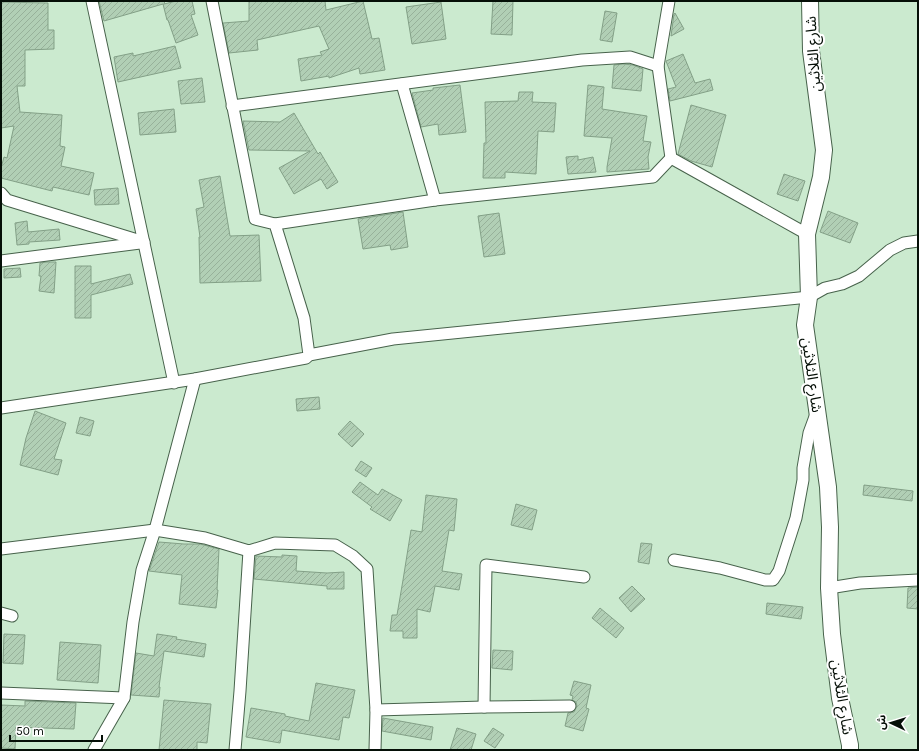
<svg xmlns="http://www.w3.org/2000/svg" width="919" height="751" font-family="Karla,'Noto Sans Arabic',sans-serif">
<defs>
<pattern id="building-hatch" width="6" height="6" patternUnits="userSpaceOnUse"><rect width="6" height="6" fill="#b1cfb5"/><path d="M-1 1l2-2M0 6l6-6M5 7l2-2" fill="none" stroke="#97b19a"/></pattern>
</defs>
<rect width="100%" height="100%" fill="#cbeacf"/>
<g fill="url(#building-hatch)" stroke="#83a087">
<path d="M99,1h66l-1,3 12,-3h16l3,13 -4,1 7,20 -22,8 -8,-23h-1l-4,-16 -59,17z"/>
<path d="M249,1h76l1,9 37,-9 9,38 7,-1 6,32 -25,4 -1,-6 -30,10v-2l-28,5 -3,-22 24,-4 -2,-3 9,-3 -10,-23 -62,14 1,10 -29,3 -6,-30 26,-2z"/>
<path d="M493,1h20l-1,34 -21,-1z"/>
<path d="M1,2l47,1v27h6v19l-29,1v36h-8l3,26 42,3 -2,31 5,1 -4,19 33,7 -5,22 -36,-8 -1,4 -51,-13v-10l3,-11 3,1 7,-32 -13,2z"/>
<path d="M441,2l5,37 -34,5 -6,-37z"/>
<path d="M605,11l12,2 -5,29 -12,-2z"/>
<path d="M675,13l9,16 -13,7 3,-22z"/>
<path d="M175,46l6,22 -63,14 -4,-25 19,-4v3z"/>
<path d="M683,54l12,29 15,-4 3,11 -43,11 -2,-12 8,-2 -10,-26z"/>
<path d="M623,64l10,1 10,4 -2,22 -29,-3 2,-23z"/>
<path d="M202,78l3,24 -24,2 -3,-23z"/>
<path d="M460,85l6,47 -27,3 -1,-11 -17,3 -9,-34 21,-3v-2z"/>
<path d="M588,85l16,2 -2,22 45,7 -4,25 8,1 -3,15 1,12 -42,3v-5l5,-29 -28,-2z"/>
<path d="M519,92h14l-1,10 24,1 -2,29 -16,-1 -2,43 -31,-2v6h-22l1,-35h2l-1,-41 33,-1z"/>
<path d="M691,105l35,10 -14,52 -21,-6 -13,-7z"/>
<path d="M174,109l2,23 -36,3 -2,-22z"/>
<path d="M294,113l24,41 2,-2 18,30 -11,7 -6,-10 -27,15 -15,-26 31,-17 -61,-1 -6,-29 37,1z"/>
<path d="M578,156v4l15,-3 3,15 -28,2 -2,-17z"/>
<path d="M784,174l21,7 -7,20 -21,-7z"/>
<path d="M220,176l10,60 29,-1 2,46 -61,2 -1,-46h1l-4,-28 8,-2 -5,-27z"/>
<path d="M118,188l1,16 -24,1 -1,-15z"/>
<path d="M828,211l30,12 -8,20 -30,-11z"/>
<path d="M403,212l5,35 -17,3 -1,-5 -27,4 -5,-30z"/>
<path d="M499,213l6,41 -21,3 -6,-41z"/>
<path d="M27,221l1,11 31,-3 1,11 -31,2v2l-12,1 -2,-22z"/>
<path d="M47,262h9l-2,31 -15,-2 2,-15h-2l1,-13z"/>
<path d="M75,266h16v18l39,-10 3,10 -42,11v23h-16z"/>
<path d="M20,268l1,9 -17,1v-9z"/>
<path d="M319,397l1,12 -23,2 -1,-12z"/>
<path d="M35,411l31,12 -12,36 8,1 -4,15 -38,-10 6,-27z"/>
<path d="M80,417l14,4 -4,15 -14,-3z"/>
<path d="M350,421l14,13 -12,13 -14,-13z"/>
<path d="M361,461l11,7 -6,9 -11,-7z"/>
<path d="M360,482l18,13 4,-6 20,11 -12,21 -20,-12 2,-2 -20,-15z"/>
<path d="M864,485l49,6 -1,10 -49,-6z"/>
<path d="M426,495l31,4 -3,32 -5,-1 -7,41 20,3 -3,16 -24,-4 -5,26 -13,-3v29h-14v-7h-13l2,-16h5l6,-35 8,-50 11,2z"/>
<path d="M516,504l21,6 -5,20 -21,-5z"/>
<path d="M159,542l25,2h16l19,5 -2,41h1l-2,18 -37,-4 3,-29 -33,-4z"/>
<path d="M641,543l11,1 -3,20 -11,-2z"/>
<path d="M282,555l15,1 -1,15 31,2 17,-1v17h-17v-3l-73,-7 2,-23 26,1z"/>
<path d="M632,586l13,13 -14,13 -12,-14z"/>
<path d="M918,587v22l-11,-1 1,-20z"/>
<path d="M767,603l36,4 -2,12 -35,-5z"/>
<path d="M600,608l24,20 -8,10 -24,-20z"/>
<path d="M4,634l21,1 -2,29 -20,-1z"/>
<path d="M157,634l20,3 -1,2 30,5 -2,13 -40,-6 -5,36h1l-1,10 -28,-2 5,-42 18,3z"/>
<path d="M60,642l41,3 -3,38 -41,-3z"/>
<path d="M493,650l20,1 -1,19 -20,-2z"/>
<path d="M574,681l17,4 -5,23 3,1 -6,22 -18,-5 3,-13 6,-1 3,-6 -1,-4 -4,-2 1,-4 -3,-1z"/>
<path d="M316,683l39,7 -6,28 -6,-1 -4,23 -57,-10 -2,13 -34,-6 5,-29 34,6v2l24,5z"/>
<path d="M164,700l47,4 -4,39 -10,-1v8h-38z"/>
<path d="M25,701l51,2 -2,26 -58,-2 -1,22 -14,-1v-43l24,1z"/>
<path d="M383,718l50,9 -2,13 -49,-9z"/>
<path d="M457,728l19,6 -5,16h-21z"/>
<path d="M493,728l11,7 -9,13 -11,-7z"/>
</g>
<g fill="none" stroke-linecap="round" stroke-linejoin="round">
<g stroke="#47624b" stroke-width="13">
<g id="street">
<path d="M92,1l82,382"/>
<path d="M669,1l-11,65 13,92 136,76"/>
<path d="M402,84l33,116"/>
<path d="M232,106l350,-46 48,-3 28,9"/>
<path d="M1,193l6,7 137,42"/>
<path d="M275,224l160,-24 218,-23 18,-19"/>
<path d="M1,261l139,-18"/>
<path d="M309,355l84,-16 416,-42 16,-9 17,-4 17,-8 31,-26 14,-7 14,-2"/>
<path d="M1,408l194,-29 111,-21 3,-3 -5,-37 -29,-94 -20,-5 -43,-218"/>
<path d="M1,549l154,-19 50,8 44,13 26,-8 60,2 18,11 14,13 9,141 -1,40"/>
<path d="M674,560l46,8 45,12h8l6,-9 17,-53 7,-38v-12l6,-35 7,-19"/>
<path d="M829,588l31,-5 58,-3"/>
<path d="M1,613l11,3"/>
<path d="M1,693l123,5"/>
<path d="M484,707l2,-142 98,12"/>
<path d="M376,710l108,-3 86,-1"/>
<path d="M94,750l30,-52 9,-76 9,-52 13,-40 40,-151"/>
<path d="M235,750l5,-59 9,-140"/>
</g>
</g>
<g stroke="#47624b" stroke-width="18">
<path id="secondary" d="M810,1l1,50 13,99 -3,27 -14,57 2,63 -4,28 23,162 2,40 -1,61 3,46 8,64 10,47v5"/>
</g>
<use href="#street" stroke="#fff" stroke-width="11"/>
<use href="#secondary" stroke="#fff" stroke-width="16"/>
</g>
<g text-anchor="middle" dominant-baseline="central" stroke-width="4" stroke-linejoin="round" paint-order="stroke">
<g font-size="15" fill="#050f07" stroke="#fff">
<text transform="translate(813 54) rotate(-94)">شارع الثلاثين</text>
<text transform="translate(812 375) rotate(82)">شارع الثلاثين</text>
<text transform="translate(842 697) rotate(81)">شارع الثلاثين</text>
</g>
</g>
<rect width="919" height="751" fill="none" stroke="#050f07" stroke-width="4"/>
<g transform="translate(891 723) rotate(274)" stroke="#ffffff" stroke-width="3" paint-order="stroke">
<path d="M0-3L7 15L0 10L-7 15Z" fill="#050f07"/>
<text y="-6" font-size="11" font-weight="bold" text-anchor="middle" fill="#050f07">ش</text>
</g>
<path d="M10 735v6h92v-6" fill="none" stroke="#050f07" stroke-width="2"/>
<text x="16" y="735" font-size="12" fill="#050f07" stroke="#ffffff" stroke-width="3" paint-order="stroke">50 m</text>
</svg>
